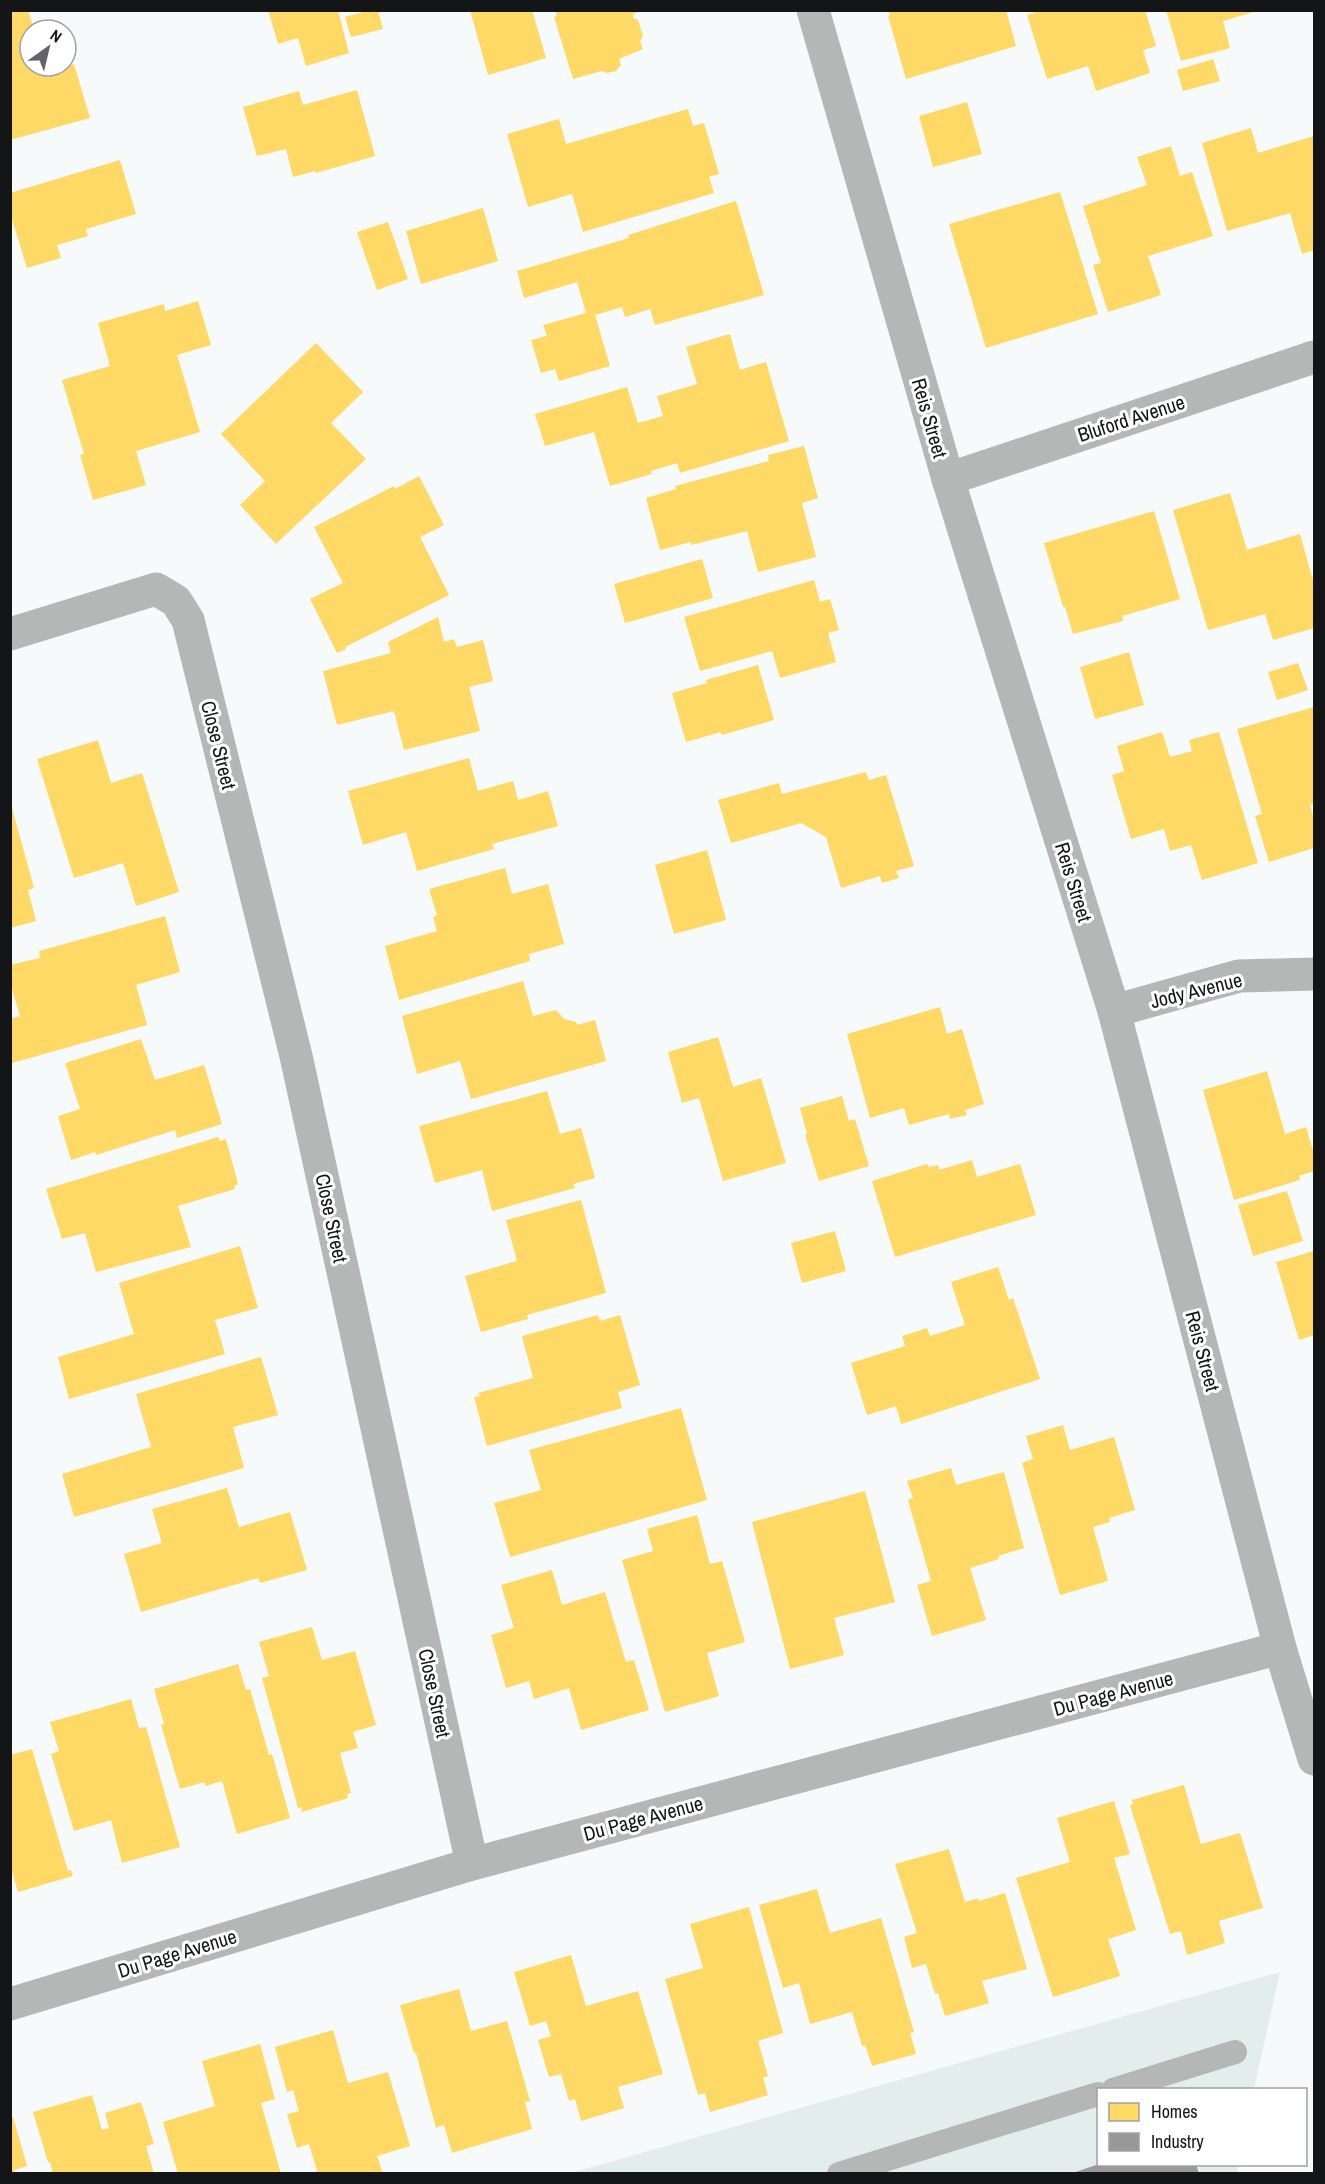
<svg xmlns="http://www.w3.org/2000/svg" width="1325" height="2184" font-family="'Archivo Narrow',sans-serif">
<rect width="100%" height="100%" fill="#f6fafa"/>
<path fill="#e3edee" d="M1280,1972l-26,117 -156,1v74l140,1 -1,8 -670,1z"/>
<g fill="#ffd966">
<path d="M10,10h18l6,20h-4v36h9l2,7 33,-9 16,54 -80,22z"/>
<path d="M268,10h70l11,43 -43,13 -8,-28 -20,6z"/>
<path d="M370,10h8l5,19 -32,8 -6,-20z"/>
<path d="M470,10h62l14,48 -58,17z"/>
<path d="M555,10h88l-10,4v4l5,2 5,16 -3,5 3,8 -24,10 2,6 -5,6 -9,2 -5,-2 -29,8 -19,-62 3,-1z"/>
<path d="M888,10h118l10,36 -110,33 -18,-63 2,-1z"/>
<path d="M1042,10h103l11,36 -13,4 7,23 -54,18 -8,-25 -41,13 -20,-64z"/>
<path d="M1166,10h91v1l-34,10 7,27 -49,13z"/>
<path d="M1213,59l7,22 -37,10 -6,-21z"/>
<path d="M357,90l18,66 -59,17 -1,-2 -22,6 -7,-28 -29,7 -14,-49 56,-16 4,14z"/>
<path d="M967,102l15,52 -49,13 -14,-51z"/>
<path d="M688,109l5,17 11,-3 15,51 -10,3 5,16 -131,39 -11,-38 -44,13 -21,-73 52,-15 7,25z"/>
<path d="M1251,128l7,25 56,-17v114l-12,4 -12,-41 -63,18 -25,-88z"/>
<path d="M1171,146l9,30 12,-4 21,64 -65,20 13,39 -53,17 -15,-47 8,-2 -18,-57 64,-21 -10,-28z"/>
<path d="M120,160l16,54 -50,15 2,7 -31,9 4,13 -34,10 -17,-55v-20z"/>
<path d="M1060,192l38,122 -112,34 -37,-124z"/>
<path d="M736,201l28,94 -109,30 -5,-16 -25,8 -3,-10 -27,8 15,51 -51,15 -4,-12 -14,4 -10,-33 16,-4 -4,-11 43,-12 -9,-31 -53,16 -7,-27 112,-33 -1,-3z"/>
<path d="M483,208l15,53 -77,23 -15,-53z"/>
<path d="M388,222l20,57 -31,11 -20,-58z"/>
<path d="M198,301l13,44 -34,10 23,77 -64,19 10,34 -53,15 -13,-45 4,-1 -22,-74 48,-14 -12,-43 66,-19 1,7z"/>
<path d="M730,334l10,36 26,-8 23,79 -109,32 -3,-10 -26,8 1,3 -42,12 -16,-54 -49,14 -10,-32 92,-27 11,36 25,-7 -6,-20 40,-12 -11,-37z"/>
<path d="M316,343l47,49 -32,31 35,36 -90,85 -36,-39 25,-24 -44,-47z"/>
<path d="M804,446l14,52 -16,5 14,54 -58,15 -11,-41 -56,14v-3l-31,8 -14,-52 30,-9 -1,-3 94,-25 -1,-6z"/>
<path d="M419,476l25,49 -24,12 29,58 -104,52 1,2 -9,4 -27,-54 33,-16 -29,-56 80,-41 1,3z"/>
<path d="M1230,493l17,57 53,-16 14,50v44l-41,12 -8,-26 -57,16 -35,-120z"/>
<path d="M1154,511l26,88 -58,17 1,5 -50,13 -8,-27h-2l-19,-64z"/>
<path d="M702,559l11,39 -88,25 -11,-39z"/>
<path d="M814,580l6,22 10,-3 9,31 -11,3 8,29 -56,16 -8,-27 -72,20 -16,-54z"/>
<path d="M438,617l6,25 10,-3 3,8 26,-7 10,41 -24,6 11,44 -76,19 -10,-39 -57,14 -14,-54 68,-18 -3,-11z"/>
<path d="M1129,652l15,53 -49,14 -15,-52z"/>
<path d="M1298,663l10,27 -31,10 -9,-28z"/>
<path d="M758,665l16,55 -52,15 -1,-3 -35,10 -14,-49 35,-10 -1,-3z"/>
<path d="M1314,707v97l-4,1 4,14v29l-45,14 -14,-46 7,-2 -25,-85z"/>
<path d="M1162,732l8,25 22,-6 -3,-11 30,-8 39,131 -56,17 -11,-35 -21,6 -6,-22 -33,10 -19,-64 12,-4 -7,-25z"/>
<path d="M98,740l13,43 31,-10 37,119 -43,14 -13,-43 -49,15 -37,-119z"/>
<path d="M469,758l9,33 35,-10 5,19 30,-9 10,35 -66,18 2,5 -77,22 -11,-39 -43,13 -15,-54z"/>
<path d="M866,772l3,8 17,-5 28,91 -18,5 3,7 -17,5 -2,-7 -39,12 -15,-51 -25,-14 -70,20 -13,-43 61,-17 3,11z"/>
<path d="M10,808h2l22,80 -6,2 8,31 -26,7z"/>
<path d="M707,850l19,70 -52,14 -19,-69z"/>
<path d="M505,868l7,26 36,-10 16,60 -35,10 1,7 -131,39 -14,-54 52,-15 -4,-14 4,-2 -8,-26z"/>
<path d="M165,916l15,56 -44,13 11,40 -135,38 -2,-7v-37l10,-3 -10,-34v-17l30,-7 -1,-7z"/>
<path d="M523,981l10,35 23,-6 8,9 12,3 1,3 18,-5 11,41 -135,38 -11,-38 -43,13 -15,-58z"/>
<path d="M940,1007l7,27 15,-5 22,75 -19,6 2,5 -17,4 -1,-5 -40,11 -5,-17 -34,10 -23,-84z"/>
<path d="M718,1037l15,50 28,-9 25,85 -63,18 -24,-83 -17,5 -14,-51z"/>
<path d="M141,1039l14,41 49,-15 18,59 -45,14 -2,-8 -79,25 -1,-3 -24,8 -13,-44 22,-7 -15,-46z"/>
<path d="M1267,1071l18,63 21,-7 8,27v17l-15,5 1,4 -66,20 -31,-110z"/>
<path d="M547,1091l13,43 21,-6 14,50 -22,6 2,4 -83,23 -10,-41 -47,13 -16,-57z"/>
<path d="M842,1096l7,25 6,-2 14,47 -50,15 -14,-46 2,-1 -7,-26z"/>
<path d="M218,1137l2,4 6,-2 12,45 -4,2 1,3 -57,17 13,41 -95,25 -11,-39 -23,6 -16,-50z"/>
<path d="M972,1160l5,17 43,-13 16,51 -141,42 -23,-76 55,-17 2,3 9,-2 1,5z"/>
<path d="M1287,1191l16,50 -50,15 -15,-51z"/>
<path d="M581,1200l25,93 -79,22 1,4 -47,13 -16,-56 52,-15 -11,-41z"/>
<path d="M835,1231l11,40 -44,12 -11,-40z"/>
<path d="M240,1246l18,62 -43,12 10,34 -156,45 -11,-42 76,-23 -15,-51z"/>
<path d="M1314,1251v84l-15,5 -23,-78z"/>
<path d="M998,1267l11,33 4,-2 27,81 -139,45 -5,-18 -29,9 -16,-52 54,-17 -3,-10 25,-8 3,8 35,-11 -14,-43z"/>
<path d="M598,1315l2,6 20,-6 20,70 -22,7 4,16 -135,38 -13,-49 6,-1 -2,-3 55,-15 -11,-42z"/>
<path d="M261,1357l17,58 -45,12 11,41 -170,49 -12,-43 89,-27 -15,-53z"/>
<path d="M681,1408l26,92 -197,57 -16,-54 47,-13 -12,-40z"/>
<path d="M1063,1425l7,25 44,-13 21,73 -26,8 1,4 -17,5 15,54 -48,14 -38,-132 11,-4 -7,-23z"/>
<path d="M951,1468l5,17 48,-13 20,76 -26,8 1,3 -29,9 16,52 -54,16 -15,-51 14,-4 -23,-81 5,-2 -6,-17z"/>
<path d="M227,1488l12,39 51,-15 17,58 -47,13 -2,-5 -117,34 -17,-58 38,-11 -10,-34z"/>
<path d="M865,1491l30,111 -61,16 10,37 -54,14 -38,-147z"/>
<path d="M697,1515l13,49 12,-3 23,81 -38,11 12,43 -54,16 -43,-152 31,-9 -6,-22z"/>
<path d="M552,1570l10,35 43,-13 21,70 8,-2 15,50 -68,20 -12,-42 -35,11 -5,-18 -23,7 -15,-53 23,-7 -13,-43z"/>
<path d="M312,1627l10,33 33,-9 21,74 -23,7 5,16 -18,5 11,40 -4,1 1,4 -46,14 -1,-5 -3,1 -36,-130 7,-2 -10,-34z"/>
<path d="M238,1664l8,26 4,-1 19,66 3,-1 18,64 -53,16 -15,-53 -16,5 -2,-4 -24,7 -19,-64 3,-1 -10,-35z"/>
<path d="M131,1699l8,29 7,-1 34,120 -58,16 -11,-43 -37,11 -23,-77 8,-3 -9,-29z"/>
<path d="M32,1749l36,122 3,-1 2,6 -55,16 -8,-28v-109z"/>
<path d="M1184,1785l17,59 39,-11 23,75 -44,13 6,22 -38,12 -6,-24 -11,3 -40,-129 3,-1 -1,-4z"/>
<path d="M1114,1801l16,53 -16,4 22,72 -28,9 12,37 -67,21 -37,-119 54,-16 -13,-44z"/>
<path d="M949,1849l16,53 13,-4 1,3 26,-8 22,76 -45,12 7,22 -44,13 -7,-23 -3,1 -9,-30 -14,4 -8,-31 13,-4 -22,-69z"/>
<path d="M817,1889l13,44 51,-15 33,114 -4,1 6,21 -44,12 -7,-21 -3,1 -10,-34 -42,12 -11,-41 -16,5 -24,-83z"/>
<path d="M749,1907l34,126 -25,8 10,35 -5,2 5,17 -58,17 -5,-19 -7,2 -33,-116 38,-11 -13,-44z"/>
<path d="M571,1955l15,51 52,-15 25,83 -45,13 6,21 -43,13 -6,-22 -6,2 -8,-27 -12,3 -11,-37 13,-4 -5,-15 -16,5 -16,-54z"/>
<path d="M459,1989l12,42 36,-10 23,80 -5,1 7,27 -80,24 -8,-28 -8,3 -20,-75h-2l-14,-48z"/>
<path d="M333,2030l15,53 40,-11 22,74 -33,10 6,18h-65l-9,-30 -12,4 -10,-34 12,-3 -6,-21 -6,2 -12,-45z"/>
<path d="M260,2044l15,55 -14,4 20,71h-103l-15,-52 52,-16 -13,-45z"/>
<path d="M92,2095l10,35 7,-2 -4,-15 36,-11 13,42 -8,2 8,28h-101l-3,-12h-2l-15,-50z"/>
<path d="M10,2117h3l14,49 -13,4 1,4h-5z"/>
</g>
<path fill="#999" d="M1099,2164h97l3,10h-129z"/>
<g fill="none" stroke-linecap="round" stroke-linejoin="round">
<g stroke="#b5b6b6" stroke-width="24">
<path d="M1113,2090l122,-38"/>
<path d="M839,2174l259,-80"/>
</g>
<g stroke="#b5b6b6" stroke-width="33">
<path d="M813,10l135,469 166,532 166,637 34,111"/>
<path d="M948,479l366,-122"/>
<path d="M10,634l146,-45 20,12 12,19 108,436 176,808"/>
<path d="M1114,1011l125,-35 75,-2"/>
<path d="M10,2004l462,-140 808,-216"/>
</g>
</g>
<g text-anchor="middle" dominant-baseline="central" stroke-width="6" stroke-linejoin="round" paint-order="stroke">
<g font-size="20" fill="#131516" stroke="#fff">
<text transform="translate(930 418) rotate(74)">Reis Street</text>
<text transform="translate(1131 418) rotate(-18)">Bluford Avenue</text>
<text transform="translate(219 745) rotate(76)">Close Street</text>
<text transform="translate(1074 882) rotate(73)">Reis Street</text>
<text transform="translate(1196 990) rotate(-14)">Jody Avenue</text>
<text transform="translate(332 1218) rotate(78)">Close Street</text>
<text transform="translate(1203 1351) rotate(75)">Reis Street</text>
<text transform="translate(435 1693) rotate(78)">Close Street</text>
<text transform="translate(1113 1693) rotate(-15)">Du Page Avenue</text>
<text transform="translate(643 1818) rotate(-15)">Du Page Avenue</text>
<text transform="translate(177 1953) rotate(-17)">Du Page Avenue</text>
</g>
</g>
<rect width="1325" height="2184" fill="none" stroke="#131516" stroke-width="24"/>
<rect x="1097" y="2088" width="210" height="78" fill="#ffffff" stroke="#a1a1a2" stroke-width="1.5"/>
<rect x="1109" y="2103" width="30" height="18" fill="#ffd966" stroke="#a1a1a2" stroke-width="1.5"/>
<text x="1151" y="2118" font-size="18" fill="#131516">Homes</text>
<rect x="1109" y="2133" width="30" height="18" fill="#999999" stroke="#a1a1a2" stroke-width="1.5"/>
<text x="1151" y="2148" font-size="18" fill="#131516">Industry</text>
<g transform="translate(48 48) rotate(34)"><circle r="28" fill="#ffffff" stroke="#a1a1a2" stroke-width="1.5"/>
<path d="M0-4.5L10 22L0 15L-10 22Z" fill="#626566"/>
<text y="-9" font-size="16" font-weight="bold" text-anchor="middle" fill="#131516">N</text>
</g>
</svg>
